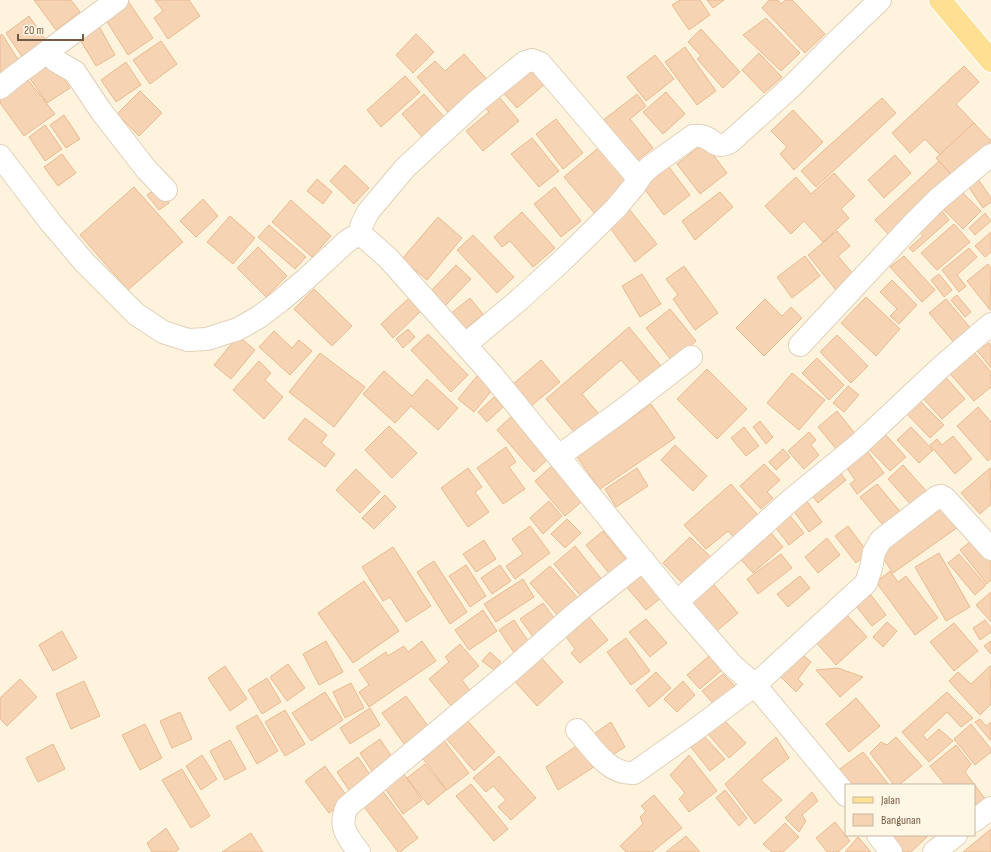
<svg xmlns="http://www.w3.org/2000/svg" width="991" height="852" font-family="'Sofia Sans Condensed',sans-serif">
<rect width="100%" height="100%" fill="#fef4dd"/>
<g fill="#f6d3b2" stroke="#eaba91">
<path d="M34,0h37l9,12 -24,18z"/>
<path d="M155,0h34l11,16 -32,23 -14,-21 9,-7z"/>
<path d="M680,0h20l10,15 -21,15 -17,-25z"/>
<path d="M707,0h17l-11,8z"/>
<path d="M769,0h9l3,4 4,-4h7l33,34 -20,19 -43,-45z"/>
<path d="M128,1l25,37 -25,17 -24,-38z"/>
<path d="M29,16l18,26 -24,16 -17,-25z"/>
<path d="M766,18l34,35 -19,18 -38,-36z"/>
<path d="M99,26l16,29 -19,11 -17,-28z"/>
<path d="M701,29l39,43 -17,16 -26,-29 4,-3 -13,-14z"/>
<path d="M2,34l17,27 -19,12v-37z"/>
<path d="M416,34l18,18 -21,21 -17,-18z"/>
<path d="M161,41l16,23 -27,20 -17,-24z"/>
<path d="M685,47l31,44 -19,14 -32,-43z"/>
<path d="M759,53l23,24 -18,16 -22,-23z"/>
<path d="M464,54l28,31 -38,34 -37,-42 18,-16 10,10z"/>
<path d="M655,55l19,24 -28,22 -19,-24z"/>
<path d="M50,58l20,30 -23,15 -20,-29z"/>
<path d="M126,62l15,23 -25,17 -15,-22z"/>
<path d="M528,63l17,21 -28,24 -18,-20z"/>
<path d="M964,66l15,16 -23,22 18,19 -34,32 -15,-16 -15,14 -18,-20z"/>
<path d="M405,76l15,16 -39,35 -14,-17z"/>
<path d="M28,80l27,34 -31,22 -24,-33v-3z"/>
<path d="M140,91l22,22 -23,23 -22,-22z"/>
<path d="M495,92l24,29 -36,30 -17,-20 23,-19 -8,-9z"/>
<path d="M666,92l19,22 -22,20 -20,-22z"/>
<path d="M424,94l21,24 -22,20 -21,-24z"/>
<path d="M637,94l9,12 -16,13 23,29 -19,15 -32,-42z"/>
<path d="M882,98l14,15 -80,74 -15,-16z"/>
<path d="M793,110l30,32 -29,28 -14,-16 7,-7 -16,-16z"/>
<path d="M64,115l16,24 -14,9 -16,-23z"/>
<path d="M556,119l27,34 -20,16 -27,-35z"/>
<path d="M974,123l17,18 -38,36 -17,-19z"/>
<path d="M45,125l17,24 -17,12 -16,-24z"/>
<path d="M532,138l27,33 -20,16 -28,-33z"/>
<path d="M604,143l32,36 -40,36 -32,-38z"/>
<path d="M704,143l23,30 -27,21 -23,-30z"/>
<path d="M62,154l14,19 -18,13 -14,-19z"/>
<path d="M895,155l16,18 -27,25 -16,-18z"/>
<path d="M939,161l14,16 -63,59 -15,-16z"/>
<path d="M345,165l24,23 -15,16 -24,-23z"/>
<path d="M669,167l21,28 -26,20 -21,-28z"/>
<path d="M834,173l21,23 -14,13 8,9 -26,24 -19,-21 -13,13 -26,-28 31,-29 15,17z"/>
<path d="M317,179l15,13 -9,12 -16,-13z"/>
<path d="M978,179l13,19v4l-8,6 -15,-22z"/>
<path d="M134,187l49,55 -55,48 -48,-55z"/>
<path d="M158,187l11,16 -10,7 -12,-15z"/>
<path d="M555,187l26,34 -20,16 -27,-33z"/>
<path d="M961,191l20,20 -18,18 -20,-20z"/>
<path d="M720,192l13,15 -38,33 -13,-19z"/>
<path d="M203,199l15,17 -22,21 -16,-16z"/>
<path d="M291,200l40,36 -19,21 -40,-35z"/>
<path d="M629,209l28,35 -22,18 -27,-37z"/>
<path d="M942,211l7,9 -36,32 -4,-4 14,-12 -8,-10 21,-9z"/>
<path d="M522,212l33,36 -22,19 -23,-26 -8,6 -8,-10z"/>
<path d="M985,213l6,8 -16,14 -6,-7z"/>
<path d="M230,216l25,22 -22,26 -26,-22z"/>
<path d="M438,217l24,21 -35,42 -25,-21z"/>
<path d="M954,224l16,18 -33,28 -16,-17z"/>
<path d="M269,225l37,32 -11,12 -37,-32z"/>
<path d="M837,231l13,15 -12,10 20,24 -18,15 -32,-40z"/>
<path d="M991,232v20l-6,5 -10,-11z"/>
<path d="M473,235l41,42 -17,16 -40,-43z"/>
<path d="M258,247l29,29 -21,21 -29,-29z"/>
<path d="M969,248l8,9 -20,18 9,11 -7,6 -17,-22z"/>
<path d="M805,256l15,20 -28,22 -15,-21z"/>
<path d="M904,256l31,34 -13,12 -32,-35z"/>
<path d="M988,264l3,4 -1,42 -23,-29z"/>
<path d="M456,265l15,14 -30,31 -15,-14z"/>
<path d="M684,266l34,47 -23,17 -22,-31 5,-4 -12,-16z"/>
<path d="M642,274l19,30 -21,13 -18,-31z"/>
<path d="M939,274l13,16 -8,7 -13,-17z"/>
<path d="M892,280l25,25 -18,19 -9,-8 7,-7 -17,-17z"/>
<path d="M314,289l38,37 -20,20 -38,-37z"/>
<path d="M957,295l14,17 -6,5 -14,-17z"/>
<path d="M410,297l12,13 -29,28 -12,-14z"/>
<path d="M866,297l34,32 -24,27 -35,-33z"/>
<path d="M470,298l13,16 -21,18 -13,-17z"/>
<path d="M765,299l17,17 9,-9 11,11 -38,38 -28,-28z"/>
<path d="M946,299l27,32 -17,14 -27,-32z"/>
<path d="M670,309l26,32 -24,20 -26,-33z"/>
<path d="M629,327l32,39 -20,17 -20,-23 -39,34 21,25 -23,20 -34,-40z"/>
<path d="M408,329l7,8 -12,11 -7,-9z"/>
<path d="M274,331l18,17 7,-8 13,11 -22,24 -31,-28z"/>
<path d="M428,334l40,41 -17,17 -40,-42z"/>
<path d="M837,335l31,31 -17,17 -31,-31z"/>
<path d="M238,336l17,14 -24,29 -17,-14z"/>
<path d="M977,338l7,9 5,-4 2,3v22l-20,-25z"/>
<path d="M970,347l21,25v15l-17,14 -29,-33z"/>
<path d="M320,353l45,34 -31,40 -45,-35z"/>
<path d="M817,358l27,27 -15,15 -27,-27z"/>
<path d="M541,360l19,22 -30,25 -18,-22z"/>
<path d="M259,361l12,12 -6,7 18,17 -19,22 -31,-29z"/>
<path d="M707,369l40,40 -30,30 -40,-40z"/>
<path d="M384,371l28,25 15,-17 31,29 -20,22 -27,-24 -16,17 -32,-29z"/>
<path d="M941,372l24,27 -23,20 -24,-26z"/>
<path d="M792,373l33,27 -26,30 -32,-27z"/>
<path d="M477,376l16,13 -19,23 -16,-13z"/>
<path d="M848,386l11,9 -15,17 -11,-9z"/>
<path d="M494,397l9,10 -16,15 -9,-10z"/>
<path d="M919,400l25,25 -14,13 -24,-25z"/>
<path d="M651,404l24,34 -75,51 -23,-32z"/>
<path d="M978,407l13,15v36l-3,3 -31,-35z"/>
<path d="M837,411l24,30 -19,15 -24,-29z"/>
<path d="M514,414l37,42 -17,16 -37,-42z"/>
<path d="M305,418l22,17 -6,8 14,11 -10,13 -37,-28z"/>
<path d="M760,421l13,16 -7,7 -13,-17z"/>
<path d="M389,426l28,27 -25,25 -27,-28z"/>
<path d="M744,427l15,19 -13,10 -15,-18z"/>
<path d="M911,427l22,23 -14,13 -22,-23z"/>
<path d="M809,432l7,8 -5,5 8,10 -15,14 -16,-18z"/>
<path d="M884,433l22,24 -16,14 -22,-23z"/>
<path d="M953,436l19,23 -17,15 -25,-29 7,-6 5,6z"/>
<path d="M675,445l32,31 -14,15 -32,-31z"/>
<path d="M506,447l10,15 -7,5 16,22 -22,15 -26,-36z"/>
<path d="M865,448l19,25 -27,21 -7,-10 5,-4 -11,-16z"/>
<path d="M783,449l7,8 -14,13 -7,-8z"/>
<path d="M555,463l31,35 -21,18 -30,-35z"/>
<path d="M764,464l16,16 -13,12 6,6 -12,11 -21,-23z"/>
<path d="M903,465l25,28 -15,14 -25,-28z"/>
<path d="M468,468l14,19 -7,5 14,20 -21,15 -27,-39z"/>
<path d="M637,468l11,18 -32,21 -11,-18z"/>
<path d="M836,468l10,12 -28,23 -10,-12z"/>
<path d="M990,468l1,36 -11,10 -19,-21z"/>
<path d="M356,469l24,23 -20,21 -24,-23z"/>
<path d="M731,484l32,37 -25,21 -10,-11 -22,18 -22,-24z"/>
<path d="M877,484l26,31 -17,14 -26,-32z"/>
<path d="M385,495l11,12 -22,22 -12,-11z"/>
<path d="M803,496l19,26 -13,10 -19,-26z"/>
<path d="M549,501l13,15 -19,18 -13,-16z"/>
<path d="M945,502l16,23 -68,48 -16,-24z"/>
<path d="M787,512l17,21 -15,12 -17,-22z"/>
<path d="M567,519l14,14 -16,15 -14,-14z"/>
<path d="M530,526l20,27 -35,26 -9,-13 17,-12 -11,-15z"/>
<path d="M848,526l20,27 -12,10 -21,-27z"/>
<path d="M767,528l16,19 -30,26 -17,-19z"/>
<path d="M603,531l26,32 -17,14 -26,-32z"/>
<path d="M690,537l24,23 -29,26 -22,-23z"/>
<path d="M976,537l15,19v24l-4,4 -27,-34z"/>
<path d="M827,538l13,17 -22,18 -13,-16z"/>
<path d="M484,540l12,19 -20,13 -13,-18z"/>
<path d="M575,546l29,36 -21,17 -29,-35z"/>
<path d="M393,547l38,59 -25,16 -16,-25 -7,4 -21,-34z"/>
<path d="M939,553l31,54 -24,14 -31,-54z"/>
<path d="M781,554l11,14 -34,26 -11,-15z"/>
<path d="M959,554l27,31 -11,10 -27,-32z"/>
<path d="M434,561l33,51 -17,12 -33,-52z"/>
<path d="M466,565l20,31 -16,11 -21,-31z"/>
<path d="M500,565l11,16 -19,13 -11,-16z"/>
<path d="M550,566l29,33 -20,18 -29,-34z"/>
<path d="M890,571l8,11 8,-6 32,42 -23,17 -39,-53z"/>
<path d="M642,572l20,25 -16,13 -21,-25z"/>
<path d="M800,576l10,12 -22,19 -11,-13z"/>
<path d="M523,579l11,18 -38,25 -12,-18z"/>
<path d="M710,580l28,33 -26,22 -28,-34z"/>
<path d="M364,581l35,50 -46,32 -35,-50z"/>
<path d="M991,592v30l-15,-17z"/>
<path d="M871,595l15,20 -14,11 -16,-20z"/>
<path d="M543,603l17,23 -23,16 -17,-23z"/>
<path d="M483,610l14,21 -28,19 -14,-20z"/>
<path d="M846,614l21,23 -31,28 -21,-24z"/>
<path d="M587,615l21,25 -28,23 -9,-10 4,-4 -11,-15z"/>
<path d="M646,619l21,24 -17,14 -21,-25z"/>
<path d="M514,620l18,27 -15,10 -18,-27z"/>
<path d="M985,620l6,8v4l-11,8 -7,-12z"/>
<path d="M887,622l10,9 -14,16 -10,-10z"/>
<path d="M954,623l24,28 -24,20 -24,-29z"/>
<path d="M62,631l15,27 -24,13 -14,-26z"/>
<path d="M626,638l24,33 -19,14 -24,-33z"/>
<path d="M326,641l17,31 -24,13 -16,-31z"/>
<path d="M422,641l14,20 -67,46 -10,-15 10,-7 -10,-15 27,-18 2,4 16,-10 4,6z"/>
<path d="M991,641v13l-7,-8z"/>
<path d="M460,644l19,22 -17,14 13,17 -19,15 -27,-33 20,-17 -4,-5z"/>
<path d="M717,649l13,14 -30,26 -13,-14z"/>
<path d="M798,651l13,11 -13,17 5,5 -7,8 -17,-17z"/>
<path d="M490,652l11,10 -7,8 -12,-9z"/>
<path d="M536,652l27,30 -26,24 -27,-30z"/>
<path d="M288,664l17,24 -18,13 -17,-24z"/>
<path d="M225,666l22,33 -17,12 -22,-33z"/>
<path d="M990,666l1,38 -11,11 -31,-34 9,-9 13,12z"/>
<path d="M838,668l25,9 -23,20 -24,-27z"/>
<path d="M656,672l15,16 -22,19 -13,-17z"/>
<path d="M723,674l15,15 -21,19 -15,-17z"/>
<path d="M267,678l14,24 -19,12 -14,-24z"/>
<path d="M20,679l17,18 -30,29 -7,-7v-21z"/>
<path d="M84,681l16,35 -29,13 -15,-35z"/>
<path d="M683,681l12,14 -18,17 -13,-13z"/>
<path d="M351,683l13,25 -19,10 -12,-26z"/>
<path d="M325,692l18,28 -32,21 -19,-28z"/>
<path d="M947,692l26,26 -12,9 -14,-15 -24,23 4,5 12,-11 14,12 -24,21 -27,-30z"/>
<path d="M406,696l25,34 -24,18 -25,-35z"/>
<path d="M856,698l24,28 -31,26 -23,-28z"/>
<path d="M370,708l10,17 -30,19 -10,-16z"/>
<path d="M285,710l20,34 -20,12 -20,-34z"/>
<path d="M180,712l12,27 -20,9 -12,-27z"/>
<path d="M257,715l21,36 -21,13 -21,-37z"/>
<path d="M466,719l29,33 -21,19 -29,-34z"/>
<path d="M723,719l23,24 -17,15 -22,-25z"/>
<path d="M980,719l6,7 5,-4v19l-16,-19z"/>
<path d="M611,722l14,25 -67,43 -12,-23z"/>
<path d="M145,724l17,34 -22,12 -18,-35z"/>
<path d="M971,724l20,25v3l-16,13 -21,-26z"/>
<path d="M704,736l21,23 -15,12 -20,-25z"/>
<path d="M776,737l13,21 -28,22 21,20 -27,24 -30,-40z"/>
<path d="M896,737l26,29 -23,19h-5l-24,-32 11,-11 6,3z"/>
<path d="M380,739l14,21 -21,13 -13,-20z"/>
<path d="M443,739l26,34 -22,17 -26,-34z"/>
<path d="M230,740l16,29 -21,11 -15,-29z"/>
<path d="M53,744l12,25 -27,13 -12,-24z"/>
<path d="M956,745l15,19 -6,8 21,28 -12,10v-25h-29l-15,-19z"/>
<path d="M863,752l26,33h-41l-11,-14z"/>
<path d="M202,755l15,24 -16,11 -15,-24z"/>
<path d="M689,755l28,36 -28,21 -10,-13 6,-6 -15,-18z"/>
<path d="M499,756l37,42 -25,22 -13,-13 8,-7 -13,-14 -7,6 -13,-14z"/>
<path d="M358,757l15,22 -22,14 -14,-21z"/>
<path d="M425,764l21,26 -18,15 -21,-27z"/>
<path d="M325,766l24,33 -20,14 -24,-32z"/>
<path d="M182,769l28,47 -19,12 -29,-48z"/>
<path d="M403,773l19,27 -19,14 -19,-27z"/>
<path d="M471,784l37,45 -14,12 -38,-45z"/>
<path d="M381,789l37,49 -18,14h-2l-36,-48z"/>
<path d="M725,790l22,28 -8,8 -23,-28z"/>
<path d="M812,792l6,9 -16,14 4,6 -7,11 -14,-14z"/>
<path d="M654,795l28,33 -30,24h-26l-6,-6 23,-22 -3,-7 6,-6 -5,-5z"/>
<path d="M835,822l15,19 -12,11h-11l-11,-14z"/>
<path d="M785,823l14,14 -16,15h-11l-9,-8z"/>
<path d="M166,828l13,21 -4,3h-23l-5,-9z"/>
<path d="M991,829v23h-28z"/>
<path d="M251,833l12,19h-41z"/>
<path d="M889,835h38l1,1 -17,16h-9z"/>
<path d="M686,836l14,16h-34z"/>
<path d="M858,837l13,15h-26z"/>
</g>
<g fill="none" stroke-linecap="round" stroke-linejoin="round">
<g stroke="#e2d0b9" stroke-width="24">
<g id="minor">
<path d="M48,51l8,10 19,11 26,39 45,58 20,21"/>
<path d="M0,88l16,-13 101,-75"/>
<path d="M0,156l51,67 34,40 51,51 27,18 25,8 19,-1 31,-10 21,-12 20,-15 27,-23 39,-36c6,-5 10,-8 18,-7l25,22 105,118 184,226"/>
<path d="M359,236l3,-12 6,-12 37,-44 72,-67 48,-39 7,-2 8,3 99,116"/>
<path d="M466,344l53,-44 45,-41 52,-51 19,-23 7,-11 9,-8 42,-30c21,-3 18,16 37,6l62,-56 45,-45 43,-41"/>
<path d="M800,345l112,-120 26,-26 53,-44"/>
<path d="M559,456l61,-44 71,-55"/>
<path d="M577,730c15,17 31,45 57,43l61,-43 60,-45 111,-102 5,-15 3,-16 7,-12 56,-43 4,-1 4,2 46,51"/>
<path d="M846,795l-91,-110 -23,-20 -55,-63 115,-103 66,-54 83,-78 50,-43"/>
<path d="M974,821l17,-13"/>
<path d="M878,835l13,17"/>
<path d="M359,852c-12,-16 -21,-25 -12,-45l160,-133 68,-60 68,-54"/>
<path d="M934,852l22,-17"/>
</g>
</g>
<g stroke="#fff" stroke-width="24">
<path id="major" d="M940,0l51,61"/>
</g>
<use href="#minor" stroke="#fff" stroke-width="22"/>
<use href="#major" stroke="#ffe093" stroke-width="22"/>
</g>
<rect x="845" y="784" width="130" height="52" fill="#fff7e5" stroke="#c8b8a5"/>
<rect x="853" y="797" width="20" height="6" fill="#ffe093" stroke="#c8b8a5"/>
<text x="881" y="804" font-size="12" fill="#755a44">Jalan</text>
<rect x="853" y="814" width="20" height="12" fill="#f6d3b2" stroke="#c8b8a5"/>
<text x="881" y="824" font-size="12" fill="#755a44">Bangunan</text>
<path d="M18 34v6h65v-6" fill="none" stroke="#755a44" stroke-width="2"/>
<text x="24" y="34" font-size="12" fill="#755a44" stroke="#fff7e5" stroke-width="3" paint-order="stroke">20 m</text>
</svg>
